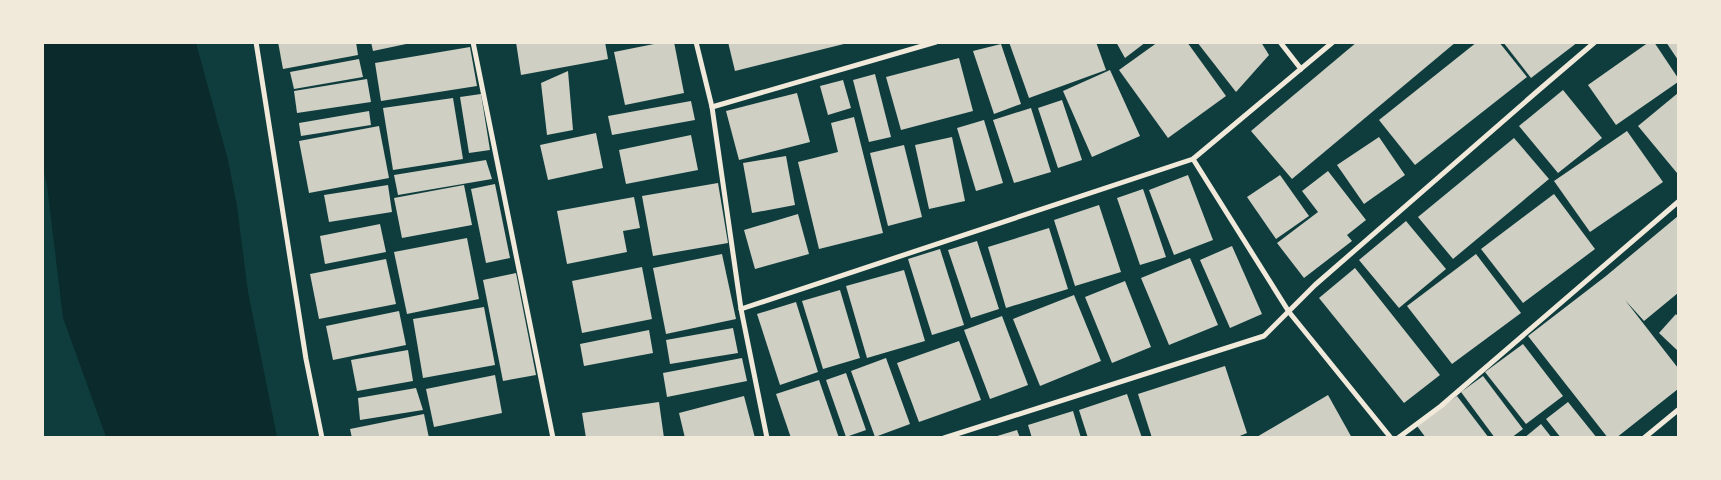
<svg xmlns="http://www.w3.org/2000/svg" width="1721" height="480" font-family="'Fira Sans Condensed',sans-serif">
<rect width="100%" height="100%" fill="#0f3d3e"/>
<path fill="#0a2a2b" d="M42,43h154l32,117 9,46 11,86 29,145h-171l-43,-119 -16,-133 -4,-16z"/>
<g fill="#cfcfc3">
<path d="M278,42h78l2,13 -75,14z"/>
<path d="M371,42h40v1l-38,8z"/>
<path d="M516,42h89l3,17 -87,16z"/>
<path d="M664,42h10l10,51 -59,12 -11,-53z"/>
<path d="M728,42h120v1l-113,28z"/>
<path d="M1009,42h87l10,28 -77,28z"/>
<path d="M1116,42h30l-21,16z"/>
<path d="M1158,42h29l39,54 -58,42 -49,-68z"/>
<path d="M1197,42h64l8,13 -33,37z"/>
<path d="M1357,42h99l-164,137 -41,-48z"/>
<path d="M1477,42h22l28,35 -112,88 -36,-45z"/>
<path d="M1503,42h75l-47,36z"/>
<path d="M1649,42h5l24,36v4l-62,43 -28,-40z"/>
<path d="M1666,42h12v18z"/>
<path d="M1001,44l20,60 -27,10 -21,-63z"/>
<path d="M470,47l7,39 -96,15 -6,-38z"/>
<path d="M959,58l14,53 -72,19 -15,-53z"/>
<path d="M359,59l4,18 -69,12 -4,-17z"/>
<path d="M1110,70l30,66 -48,21 -29,-66z"/>
<path d="M568,71l5,59 -26,5 -6,-52z"/>
<path d="M875,74l16,63 -22,5 -16,-62z"/>
<path d="M367,79l4,23 -74,11 -3,-22z"/>
<path d="M843,80l8,28 -23,7 -8,-29z"/>
<path d="M1563,90l39,48 -44,35 -39,-47z"/>
<path d="M797,93l13,49 -71,18 -13,-49z"/>
<path d="M1678,93v78l-1,2 -39,-47z"/>
<path d="M481,94l9,56 -21,3 -9,-56z"/>
<path d="M453,98l10,61 -70,11 -10,-62z"/>
<path d="M1062,100l20,60 -24,8 -20,-60z"/>
<path d="M691,101l4,19 -83,15 -4,-19z"/>
<path d="M1031,108l20,64 -37,11 -21,-63z"/>
<path d="M369,111l2,14 -70,11 -2,-13z"/>
<path d="M854,117l29,116 -64,16 -21,-87 40,-10 -7,-29z"/>
<path d="M984,120l19,63 -27,8 -19,-63z"/>
<path d="M379,126l10,52 -80,15 -10,-52z"/>
<path d="M1627,131l36,51 -73,50 -36,-51z"/>
<path d="M596,133l7,35 -55,12 -8,-35z"/>
<path d="M691,135l7,35 -72,14 -7,-34z"/>
<path d="M952,137l13,64 -36,8 -14,-64z"/>
<path d="M1379,137l26,38 -41,29 -27,-39z"/>
<path d="M1514,138l35,41 -96,80 -35,-42z"/>
<path d="M904,145l18,72 -34,9 -18,-73z"/>
<path d="M786,156l9,49 -43,8 -9,-50z"/>
<path d="M486,160l6,19 -94,16 -4,-20z"/>
<path d="M1328,171l38,49 -19,15 5,6 -48,37 -27,-35 41,-31 -16,-21z"/>
<path d="M1188,175l25,65 -39,15 -25,-65z"/>
<path d="M1280,175l29,41 -33,23 -29,-42z"/>
<path d="M718,183l10,60 -75,13 -11,-60z"/>
<path d="M495,184l15,74 -24,5 -15,-74z"/>
<path d="M388,185l4,27 -63,10 -5,-27z"/>
<path d="M464,185l8,40 -70,13 -8,-40z"/>
<path d="M1143,189l23,68 -26,8 -23,-67z"/>
<path d="M1554,194l41,55 -72,54 -42,-54z"/>
<path d="M634,197l6,31 -17,3 4,21 -60,12 -10,-53z"/>
<path d="M1099,205l22,67 -46,14 -21,-66z"/>
<path d="M798,214l11,40 -54,15 -11,-39z"/>
<path d="M1678,216v77l-34,28 -19,-21 53,68v21l-62,49h-8l-80,-102 78,-60z"/>
<path d="M1406,221l40,48 -47,39 -40,-48z"/>
<path d="M380,224l6,28 -61,12 -5,-28z"/>
<path d="M1049,228l19,61 -62,19 -18,-61z"/>
<path d="M467,238l12,61 -72,15 -13,-62z"/>
<path d="M977,241l22,68 -28,9 -23,-68z"/>
<path d="M1232,246l30,68 -32,14 -30,-68z"/>
<path d="M940,249l24,76 -32,10 -24,-76z"/>
<path d="M722,254l14,65 -70,15 -13,-66z"/>
<path d="M1476,254l45,59 -69,51 -45,-58z"/>
<path d="M1190,258l28,67 -49,20 -28,-67z"/>
<path d="M386,259l10,45 -77,15 -9,-45z"/>
<path d="M642,267l10,52 -70,14 -10,-52z"/>
<path d="M1355,268l85,107 -36,28 -85,-105z"/>
<path d="M904,270l21,71 -58,17 -21,-72z"/>
<path d="M516,273l20,102 -33,6 -20,-101z"/>
<path d="M1125,281l26,66 -39,16 -27,-66z"/>
<path d="M840,290l20,68 -37,11 -21,-68z"/>
<path d="M1074,295l27,66 -61,25 -27,-67z"/>
<path d="M796,302l22,70 -38,13 -23,-71z"/>
<path d="M484,307l11,58 -72,13 -10,-59z"/>
<path d="M399,311l7,34 -73,15 -7,-34z"/>
<path d="M1676,314l2,3v34l-19,-18z"/>
<path d="M1002,316l26,69 -38,14 -26,-69z"/>
<path d="M733,328l5,25 -68,11 -4,-24z"/>
<path d="M649,330l4,23 -69,13 -4,-22z"/>
<path d="M959,341l22,59 -62,22 -22,-59z"/>
<path d="M1523,344l40,52 -37,28 -41,-52z"/>
<path d="M408,350l5,31 -56,10 -6,-31z"/>
<path d="M742,358l5,23 -80,16 -4,-24z"/>
<path d="M886,358l24,66 -35,13 -24,-66z"/>
<path d="M1225,366l22,67 -12,5h-83l-14,-44z"/>
<path d="M846,373l20,57 -20,7 -20,-57z"/>
<path d="M495,375l7,38 -68,14 -8,-38z"/>
<path d="M1483,376l40,53 -12,9h-16l-34,-46z"/>
<path d="M819,380l20,58h-48l-15,-44z"/>
<path d="M416,388l7,22 -63,10 -2,-22z"/>
<path d="M1127,394l15,44h-54l-9,-28z"/>
<path d="M1328,395l24,43h-97z"/>
<path d="M744,396l11,42h-70l-6,-25z"/>
<path d="M1457,396l32,42h-63l-9,-12z"/>
<path d="M659,402l5,36h-78l-4,-25z"/>
<path d="M1568,402l29,36h-36l-15,-19z"/>
<path d="M1073,411l8,27h-49l-4,-13z"/>
<path d="M424,414l5,24h-77l-2,-9z"/>
<path d="M1541,424l11,14h-28z"/>
<path d="M1017,430l3,8h-26v-1z"/>
</g>
<g fill="none" stroke-linecap="round" stroke-linejoin="round">
<g stroke="#f1e9da" stroke-width="5">
<path d="M256,42l50,317 16,79"/>
<path d="M473,42l80,396"/>
<path d="M696,42l16,65 29,202 26,129"/>
<path d="M1280,42l21,27"/>
<path d="M712,107l224,-65"/>
<path d="M1193,159l96,153 102,126"/>
<path d="M741,309l452,-150 140,-117"/>
<path d="M944,438l320,-102 51,-51 225,-196 55,-47"/>
<path d="M1398,438l43,-32 237,-204"/>
<path d="M1644,438l34,-28"/>
</g>
</g>
<rect width="1721" height="480" fill="none" stroke="#f1e9da" stroke-width="88"/>
</svg>
